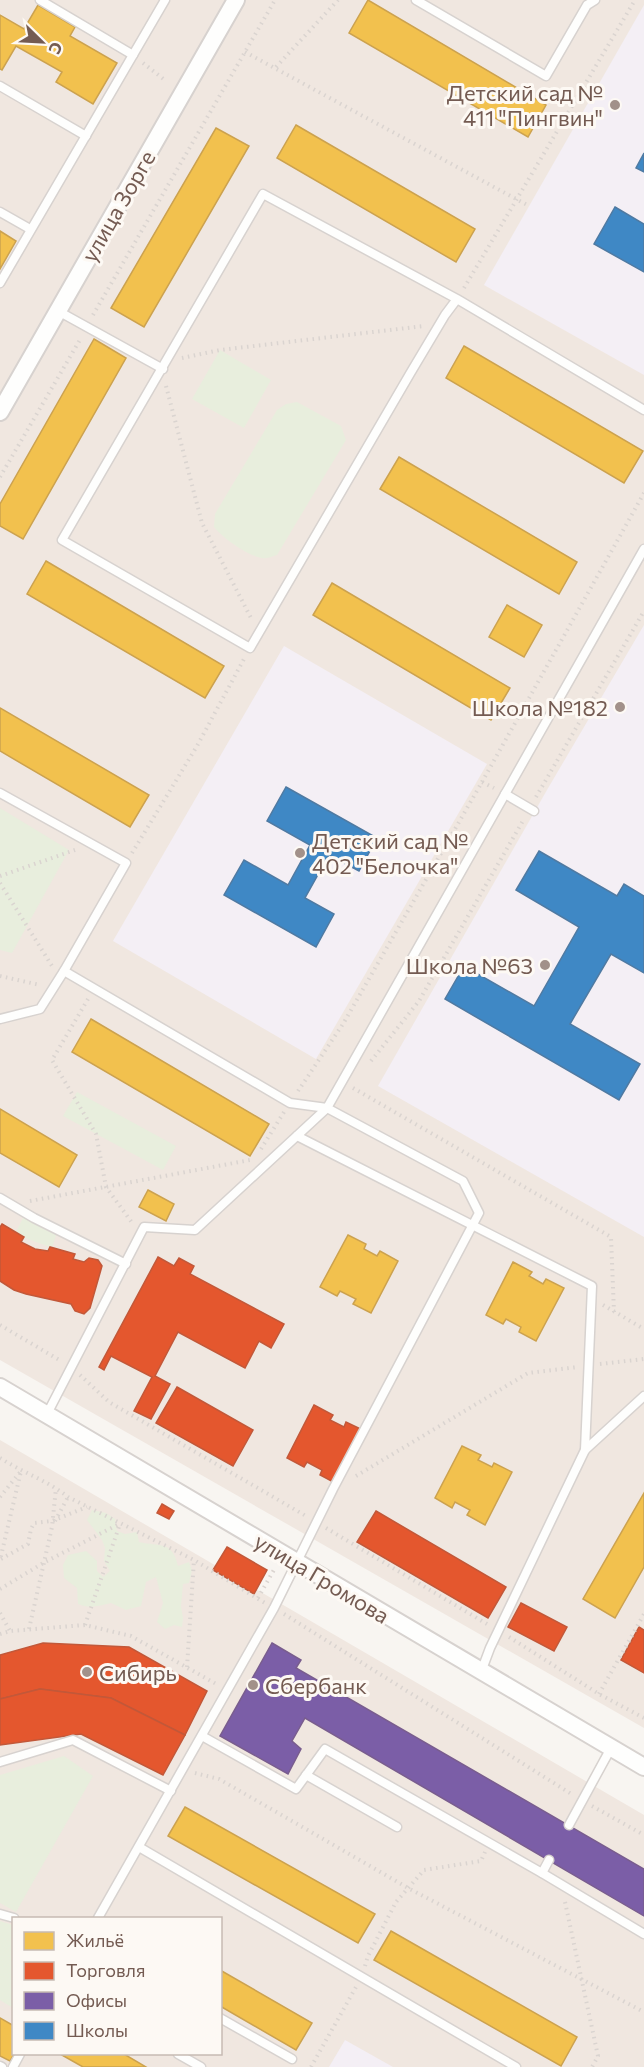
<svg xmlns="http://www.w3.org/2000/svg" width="644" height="2067" font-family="Commissioner,sans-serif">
<rect width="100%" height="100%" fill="#f8f5f1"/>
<g fill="#f0e7e0" fill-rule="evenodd">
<path d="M0,0h644v1728l-644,-368z"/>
<path d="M0,1440l644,375v252h-644zM14,1918h206v136h-206z"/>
</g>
<g fill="#f4eff5">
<path d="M644,5v370l-160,-90z"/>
<path d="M644,625v612l-266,-151 169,-296z"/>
<path d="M284,646l203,118 -171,295 -203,-118z"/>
<path d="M345,2040l48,27h-64z"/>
</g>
<g fill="#e8eedd">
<path d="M220,350l51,30 -27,48 -52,-29z"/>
<path d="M297,402l44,24 5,14 -69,115c-7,2 -12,5 -19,2 -14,-4 -35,-19 -44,-30l1,-13 62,-104 9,-6z"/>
<path d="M0,808l69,42 -57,103 -12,-3z"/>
<path d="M77,1092l99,54 -13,24 -100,-54z"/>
<path d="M26,1212l33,14 -7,22 -37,-14z"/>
<path d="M92,1510l14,3 9,6 2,12 8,3 12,-2 2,10c21,5 33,-2 39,24l11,-4 3,8 -3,13 -6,1 -2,22 2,13 -1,8 -8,-2 -9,4 -8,-7 6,-19 -7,-26 -10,5 -5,24 -15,4 -15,-7c-11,3 -22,6 -33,1l-1,-16 -13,-10 -1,-13 5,-10 18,-4 11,10v10l6,6 7,-6 -6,-10 1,-13 -3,-8 -15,-20z"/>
<path d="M64,1756l29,20 -77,136 -16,-9v-128z"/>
<path d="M0,1921l13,4v83l-13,-8z"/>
</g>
<g fill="#f2c14e" stroke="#cca24f" stroke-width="1.5">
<path d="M368,0l178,105 -18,32 -179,-104z"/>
<path d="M38,5l37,22 -5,9 47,27 -24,41 -37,-22 6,-10 -46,-26 -14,24 -2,-1v-54l24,14z"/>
<path d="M296,125l179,104 -19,33 -179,-104z"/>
<path d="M216,128l33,18 -105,181 -33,-19z"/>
<path d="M0,231l16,10 -16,28z"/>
<path d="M94,339l32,19 -103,181 -23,-13v-22z"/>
<path d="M464,346l179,105 -19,32 -178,-105z"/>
<path d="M399,457l178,105 -18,32 -179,-105z"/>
<path d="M46,561l178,105 -19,32 -178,-104z"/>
<path d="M332,583l178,105 -19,32 -178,-105z"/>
<path d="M507,605l35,20 -18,32 -35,-20z"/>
<path d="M0,708l149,87 -19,32 -130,-76z"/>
<path d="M91,1019l178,105 -19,32 -178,-104z"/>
<path d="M0,1109l77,46 -18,32 -59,-34z"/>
<path d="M148,1190l26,14 -8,17 -27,-14z"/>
<path d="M348,1235l18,9 -2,5 13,7 3,-5 18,10 -27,52 -18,-9 3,-5 -16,-8 -3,5 -17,-9z"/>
<path d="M513,1262l19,10 -3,4 14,8 3,-5 18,9 -28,53 -17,-9 2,-5 -15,-8 -3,5 -17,-9z"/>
<path d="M462,1446l19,9 -3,5 14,7 2,-4 18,9 -27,53 -18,-10 3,-5 -15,-8 -3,6 -17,-10z"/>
<path d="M644,1493v74l-29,51 -32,-19z"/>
<path d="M185,1807l190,107 -17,29 -190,-107z"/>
<path d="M391,1931l186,106 -16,29 -187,-106z"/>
<path d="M220,1970l92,53 -16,27 -76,-44z"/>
<path d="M0,2018l14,8v28l-4,7 -10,-5z"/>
<path d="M60,2054h64l22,13h-63z"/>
</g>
<g fill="#e4572e" stroke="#c25839" stroke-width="1.5">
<path d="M2,1224l22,13 -3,5 14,7 13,2 2,-4 25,7 -2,5 11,3 5,-4 9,2 4,6 -12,42 -6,6 -9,-3 -4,-7 -45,-10 -12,-4 -14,-9v-54z"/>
<path d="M158,1257l16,9 5,-8 15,8 -4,8 94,50 -13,24 -12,-7 -14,27 -67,-36 -23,44 15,8 -19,35 -17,-8 18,-34 -41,-21 -7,14 -5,-3z"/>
<path d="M177,1387l76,43 -20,36 -77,-43z"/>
<path d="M314,1405l19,10 -3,5 14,7 2,-5 19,9 -28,53 -17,-9 2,-5 -15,-8 -3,5 -17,-9z"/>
<path d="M162,1504l12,7 -5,8 -12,-6z"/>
<path d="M376,1511l130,76 -18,31 -131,-76z"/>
<path d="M227,1547l40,23 -13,24 -41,-24z"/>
<path d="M521,1603l46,24 -13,24 -46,-24z"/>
<path d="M639,1627l5,3v43l-23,-13z"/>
<path d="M43,1643l86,4 78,44 -22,44 -74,-37 -71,-9 -40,10v-44z"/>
<path d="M40,1689l71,9 74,37 -22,40 -82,-41 -81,11v-46z"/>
</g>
<path fill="#7b5ea7" stroke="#795d8e" stroke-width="1.5" d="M272,1643l29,17 -5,8 348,201v47l-339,-198 -13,23 9,8 -13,25 -68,-38z"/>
<g fill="#3f88c5" stroke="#4f7aa2" stroke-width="1.5">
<path d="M644,153v19l-8,-4z"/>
<path d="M615,207l29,17v48l-50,-28z"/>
<path d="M286,787l91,51 -18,33 -30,-16 -24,43 29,16 -18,33 -92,-52 20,-35 44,25 22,-40 -43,-24z"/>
<path d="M539,851l78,45 7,-12 20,12v77l-33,-19 -41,70 70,40 -21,36 -174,-101 19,-33 70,40 45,-79 -63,-37z"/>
</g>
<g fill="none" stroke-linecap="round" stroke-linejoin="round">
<g stroke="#d7d2cf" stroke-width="11">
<g id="service">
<path d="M40,0l93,55"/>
<path d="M416,0l130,76 41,-71 8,-5"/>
<path d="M0,86l86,50"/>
<path d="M0,212l30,17"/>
<path d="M0,283l165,-283"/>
<path d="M457,299l-12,16 -34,57 -161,276 -188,-108 201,-346 194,105 187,111"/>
<path d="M58,311l105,58"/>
<path d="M0,793l126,70 -62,108 -24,38 -40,10"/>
<path d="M505,794l29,17"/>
<path d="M64,971l226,132 37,5 136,73 16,32 -146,276 -59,119 -176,310"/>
<path d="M297,1136l295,150 -7,164"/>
<path d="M0,1198l34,20 92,46"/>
<path d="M47,1414l97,-187 51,3 132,-122 317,-559"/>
<path d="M481,1672l9,-24 95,-198 59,-54"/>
<path d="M202,1736l94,53 29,-40 217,124 102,61"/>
<path d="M0,1762l73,-22 98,51"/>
<path d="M306,1775l91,52"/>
<path d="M569,1825l42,-77"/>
<path d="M139,1847l377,220"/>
<path d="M542,1873l7,-13"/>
<path d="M0,1914l14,4"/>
<path d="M220,2018l72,41"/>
<path d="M178,2054l23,13"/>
<path d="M0,2066l2,1"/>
<path d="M13,2067l7,-13"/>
</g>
</g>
<g stroke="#d7d2cf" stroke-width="20">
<g id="minor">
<path d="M0,412l236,-412"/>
<path d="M0,1387l644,380"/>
</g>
</g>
<g stroke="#dad4d0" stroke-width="4" stroke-dasharray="1.5 4.5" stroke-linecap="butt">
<path d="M245,52l284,154"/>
<path d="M143,63l23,18"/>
<path d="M276,67l62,-67"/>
<path d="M464,288l171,-288"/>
<path d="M93,315l182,-315"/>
<path d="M182,358l38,-8 204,-24"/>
<path d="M166,386l36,137 50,97"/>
<path d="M0,477l81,-139"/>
<path d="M482,782l162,-289"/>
<path d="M536,797l108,-186"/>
<path d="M132,853l65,-107 47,-87"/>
<path d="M0,876l75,-26"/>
<path d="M0,883l52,83"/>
<path d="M0,976l40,9"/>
<path d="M88,999l-36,61 44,74 10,53 27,37"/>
<path d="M371,1061l48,-60 105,-182"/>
<path d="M353,1088l258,149 3,75"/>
<path d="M298,1091l45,-67 139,-242 12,6"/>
<path d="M261,1149l23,-37"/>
<path d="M30,1201l220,-41"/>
<path d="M603,1305l41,24"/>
<path d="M0,1325l61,36"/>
<path d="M600,1364l44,-5"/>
<path d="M80,1375l29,27 197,114"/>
<path d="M0,1458c22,14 48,23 68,39l126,63 71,43"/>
<path d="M356,1476l172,-103 50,-6"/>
<path d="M0,1497l21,-26 -21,89"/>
<path d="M55,1521l13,-24"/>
<path d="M326,1528l161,96"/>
<path d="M1,1559l27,-15 3,-15 3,-6 18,-2 35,-14"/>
<path d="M0,1589l45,-27 74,-38"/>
<path d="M258,1598l17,-30"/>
<path d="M0,1613l10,18"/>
<path d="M284,1614l289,181"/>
<path d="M85,1625l35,-101"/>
<path d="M29,1629l23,-102 4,-39"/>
<path d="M0,1634l10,-3 75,-6 46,11 87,49"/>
<path d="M509,1637l90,57 45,24"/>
<path d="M187,1667l7,-107"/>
<path d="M599,1694l45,-80"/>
<path d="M195,1773l24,6 189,109 236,124"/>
<path d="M592,1806l52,29"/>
<path d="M565,1902l33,154 -6,11"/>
<path d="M365,1966l3,-10 28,-54 28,-32 57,-9 4,-9"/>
<path d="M311,2067l45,-80"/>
</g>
<use href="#service" stroke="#fefefd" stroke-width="8"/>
<use href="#minor" stroke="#fefefd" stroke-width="16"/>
</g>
<g fill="#a2918a" stroke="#fdf9f4" stroke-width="2">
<circle cx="615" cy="105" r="6"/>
<circle cx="620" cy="707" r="6"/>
<circle cx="300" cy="853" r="6"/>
<circle cx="545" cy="965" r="6"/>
<circle cx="87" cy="1672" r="6"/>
<circle cx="253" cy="1685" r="6"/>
</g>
<g text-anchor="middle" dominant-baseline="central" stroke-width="6" stroke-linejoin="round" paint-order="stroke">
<g font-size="22" fill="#745b52" stroke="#fdf9f4" text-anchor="end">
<text x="603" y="92">Детский сад №<tspan x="603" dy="25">411 "Пингвин"</tspan></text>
<text x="608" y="707">Школа №182</text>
<text x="312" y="840" text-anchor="start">Детский сад №<tspan x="312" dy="25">402 "Белочка"</tspan></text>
<text x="533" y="965">Школа №63</text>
<text x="99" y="1672" text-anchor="start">Сибирь</text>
<text x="265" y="1685" text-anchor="start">Сбербанк</text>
</g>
<g font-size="22" fill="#745b52" stroke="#fdf9f4">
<text transform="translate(118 206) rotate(-60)">улица Зорге</text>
<text transform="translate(322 1578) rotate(31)">улица Громова</text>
</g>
</g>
<rect x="12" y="1917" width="210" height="138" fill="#fdf9f4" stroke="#c6bab3" stroke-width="1.5"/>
<rect x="24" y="1932" width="30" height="18" fill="#f2c14e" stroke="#c6bab3" stroke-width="1.5"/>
<text x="66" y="1947" font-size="18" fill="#745b52">Жильё</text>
<rect x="24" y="1962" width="30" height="18" fill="#e4572e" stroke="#c6bab3" stroke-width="1.5"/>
<text x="66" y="1977" font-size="18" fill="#745b52">Торговля</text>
<rect x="24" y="1992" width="30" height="18" fill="#7b5ea7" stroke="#c6bab3" stroke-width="1.5"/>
<text x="66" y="2007" font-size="18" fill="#745b52">Офисы</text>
<rect x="24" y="2022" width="30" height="18" fill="#3f88c5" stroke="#c6bab3" stroke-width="1.5"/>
<text x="66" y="2037" font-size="18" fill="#745b52">Школы</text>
<g transform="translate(42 42) rotate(114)" stroke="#fdf9f4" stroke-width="4.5" paint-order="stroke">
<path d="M0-4.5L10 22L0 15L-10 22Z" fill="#745b52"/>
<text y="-9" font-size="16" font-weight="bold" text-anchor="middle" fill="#745b52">С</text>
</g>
</svg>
